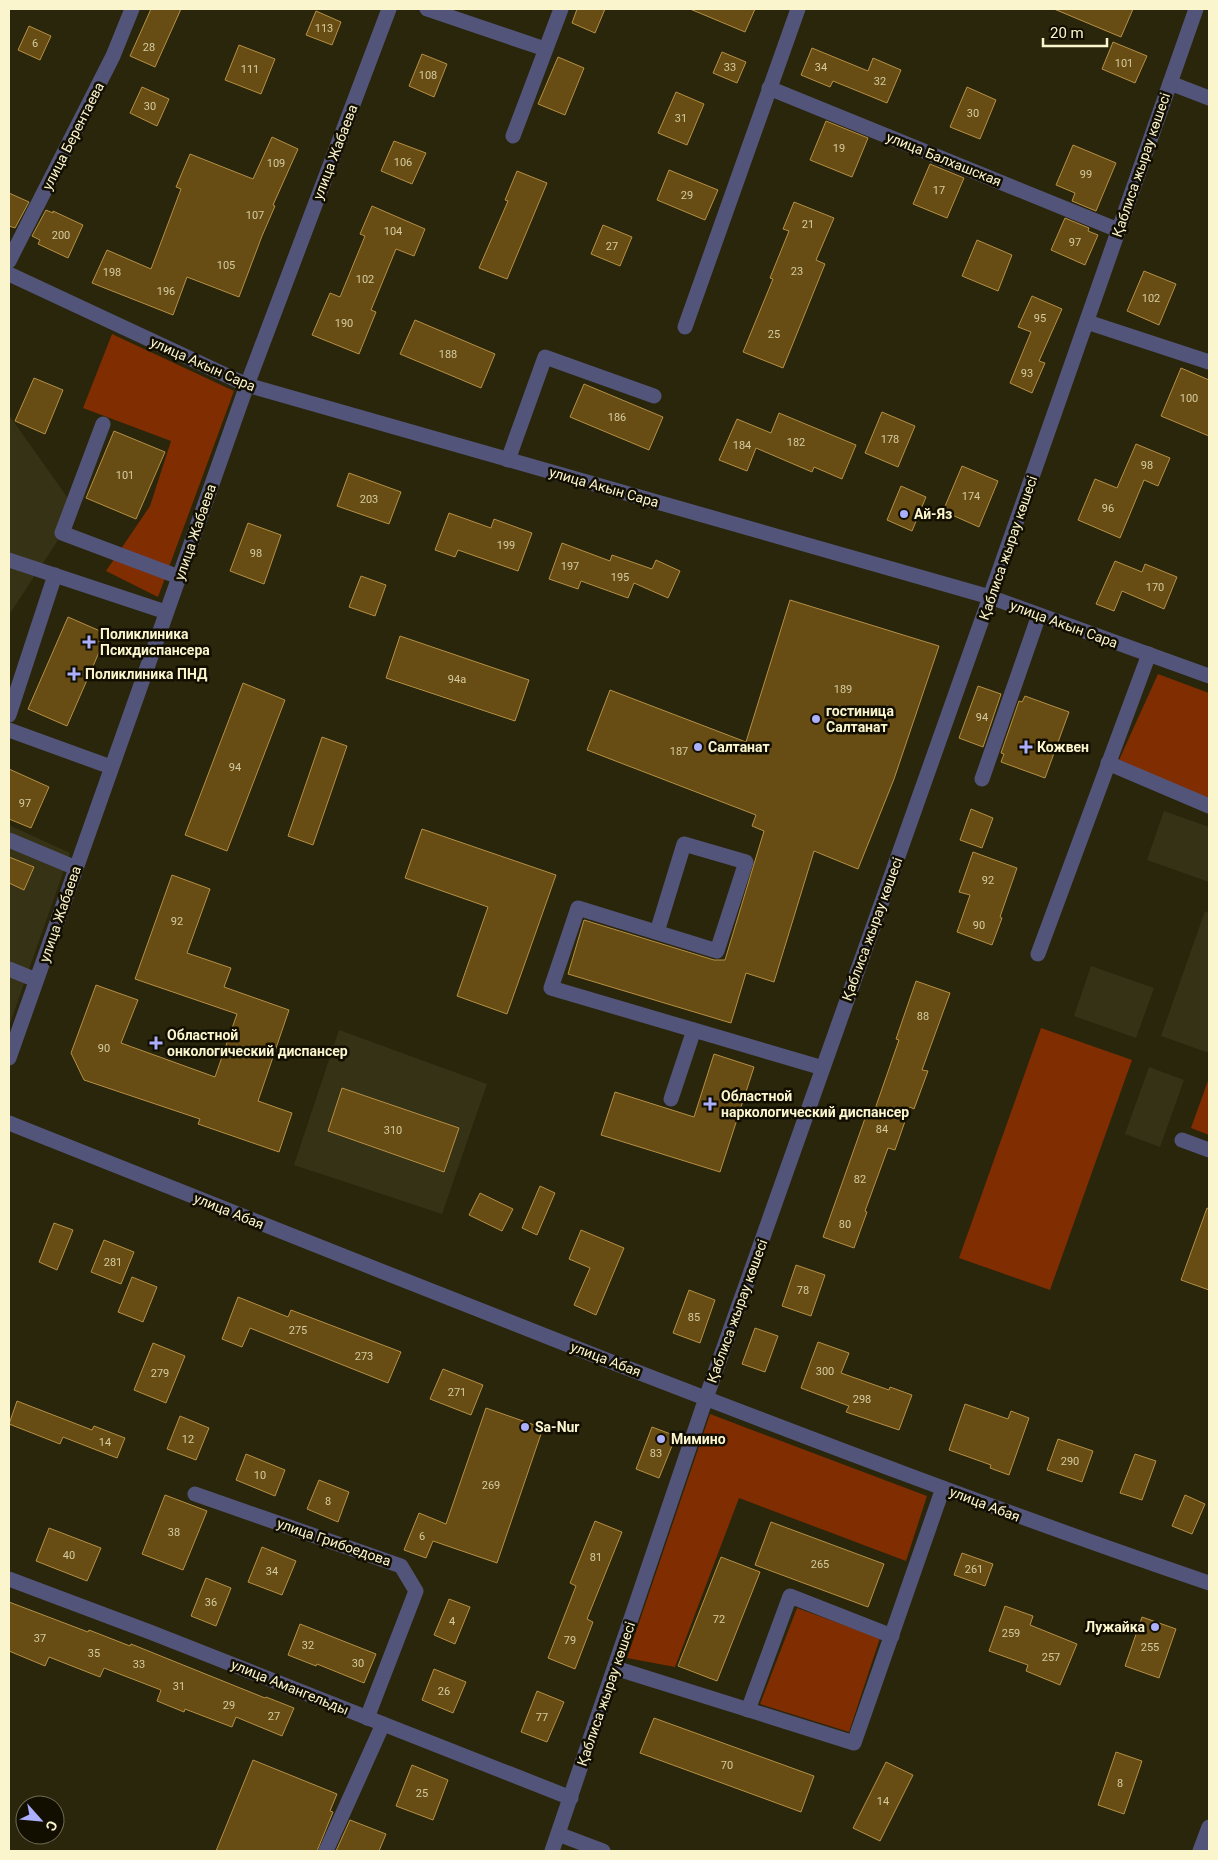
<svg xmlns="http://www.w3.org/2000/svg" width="1218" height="1860" font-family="Roboto,sans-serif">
<rect width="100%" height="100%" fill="#29260c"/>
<g fill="#363215">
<path d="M9,415l68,96 -68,104z"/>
<path d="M1164,811l45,16v55l-62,-22z"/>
<path d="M9,825l61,28 -61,173z"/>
<path d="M1205,911l4,2v140l-48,-17z"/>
<path d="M1091,966l63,22 -18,50 -62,-22z"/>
<path d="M339,1030l148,54 -45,130 -148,-49z"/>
<path d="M1149,1067l35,13 -24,67 -35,-13z"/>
</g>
<g fill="#802d01">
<path d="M112,334l122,57 -76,206 -52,-26 44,-65 21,-65 -88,-33z"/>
<path d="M1158,674l51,19v107l-90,-40z"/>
<path d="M1041,1028l91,32 -82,230 -91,-32z"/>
<path d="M1209,1078v57l-18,-7z"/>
<path d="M710,1414l217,82 -21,65 -167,-63 -64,169 -48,-9z"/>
<path d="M797,1608l83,30 -31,94 -89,-28z"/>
</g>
<g fill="#674d14" stroke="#b68f44">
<path d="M151,9h30l-26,58 -25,-11z"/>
<path d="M577,9h28l-10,24 -23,-10z"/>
<path d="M690,9h65l-10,23z"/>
<path d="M1054,9h79l-12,28z"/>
<path d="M316,11l25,11 -9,23 -26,-10z"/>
<path d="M29,26l22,10 -11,24 -22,-10z"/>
<path d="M1113,42l34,14 -12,27 -33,-14z"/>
<path d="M239,45l36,14 -14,35 -36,-14z"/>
<path d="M812,48l56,23 5,-13 28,12 -14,33 -54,-22 -3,6 -29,-12z"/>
<path d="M722,52l24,10 -9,21 -24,-10z"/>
<path d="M422,54l25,10 -13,33 -25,-11z"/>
<path d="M558,57l26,11 -19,47 -27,-11z"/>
<path d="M142,87l27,12 -12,27 -27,-13z"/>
<path d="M967,87l29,13 -16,39 -30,-12z"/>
<path d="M676,92l28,12 -17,41 -29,-12z"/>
<path d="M826,121l42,17 -16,39 -42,-17z"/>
<path d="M272,137l26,12 -25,56 2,1 -13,30 -23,61 -52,-20 -14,38 -81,-32 15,-33 44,19 30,-80 -5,-2 14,-33 63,25z"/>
<path d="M394,141l32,12 -14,31 -31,-13z"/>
<path d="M1073,145l43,18 -20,48 -24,-10 3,-8 -19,-8z"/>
<path d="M930,164l34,14 -17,40 -34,-14z"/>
<path d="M669,170l49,20 -13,30 -48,-20z"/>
<path d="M517,171l30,12 -40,96 -28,-11 29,-67 -3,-1z"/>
<path d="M9,193l20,9 -14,26 -6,-2z"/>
<path d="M794,202l40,16 -18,42 9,4 -42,104 -40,-16 30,-73 -3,-1 19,-47 -6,-2z"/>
<path d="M372,206l53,23 -11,27 -18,-7 -25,61 5,2 -17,42 -47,-19 18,-42 10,4 25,-61 -5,-2z"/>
<path d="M46,210l7,3v-2l30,14 -15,33 -30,-14 2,-4 -8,-4z"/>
<path d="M1065,218l24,10 -1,3 10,4 -13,30 -34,-15z"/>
<path d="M603,225l29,12 -12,29 -29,-12z"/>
<path d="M977,240l35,15 -14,36 -36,-15z"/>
<path d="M1144,271l32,13 -17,41 -32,-14z"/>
<path d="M1032,296l30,13 -23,52 6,2 -13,30 -22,-10 21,-51 -13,-5z"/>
<path d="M415,320l80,34 -14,34 -81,-34z"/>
<path d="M1181,368l28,12v56l-48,-20z"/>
<path d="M34,378l29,12 -18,44 -30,-13z"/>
<path d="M584,384l79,33 -14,33 -79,-33z"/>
<path d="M882,412l33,14 -17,41 -33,-14z"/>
<path d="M779,413l77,32 -14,34 -28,-12 -2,5 -56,-24 -9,23 -28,-11 18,-41 34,14z"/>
<path d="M114,431l51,21 -29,67 -50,-21z"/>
<path d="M1136,444l34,14 -12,28 -14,-6 -24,58 -42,-18 17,-41 22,9z"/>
<path d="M962,466l36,15 -19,46 -36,-16z"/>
<path d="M349,473l52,19 -12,32 -52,-18z"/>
<path d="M901,486l25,11 -14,34 -25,-11z"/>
<path d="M449,513l42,15 3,-9 38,14 -14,38 -60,-21 -3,7 -20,-7z"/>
<path d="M248,523l33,12 -17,49 -34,-13z"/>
<path d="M562,543l48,18 2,-6 40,14 4,-9 24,11 -12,27 -34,-15 -6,15 -47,-17 -3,8 -29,-10z"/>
<path d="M1115,561l27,11 3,-8 32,13 -13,32 -42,-18 -8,20 -18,-7z"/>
<path d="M361,576l25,9 -11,31 -26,-9z"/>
<path d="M790,600l149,46 -45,133 -36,90 -44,-18 -40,131 -28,-9 -15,50 -163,-49 16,-54 130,40h11l39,-129 -12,-5 4,-11 -169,-65 23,-60 136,52z"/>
<path d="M68,617l39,17 -40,92 -39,-17z"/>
<path d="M400,636l129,44 -14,41 -129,-43z"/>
<path d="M243,683l42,17 -58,151 -42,-16z"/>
<path d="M978,686l23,8 -18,53 -24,-9z"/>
<path d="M1025,696l44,16 -24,66 -44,-16 3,-8 -3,-1 18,-52 3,1z"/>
<path d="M322,737l25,9 -34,99 -25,-9z"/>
<path d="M9,769l40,18 -18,41 -22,-9z"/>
<path d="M971,809l22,9 -11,30 -22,-8z"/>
<path d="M422,829l134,46 -49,139 -50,-18 31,-89 -83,-29z"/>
<path d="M973,852l44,16 -17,49 2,1 -10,27 -35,-13 13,-37 -11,-3z"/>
<path d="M9,857l25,10 -10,23 -15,-7z"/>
<path d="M172,875l38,14 -23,64 44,15 -7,19 65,23 -31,91 34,12 -13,39 -81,-28 2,-5 -116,-39 -13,-27 25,-68 42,15 -17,43 94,34 22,-63 -102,-35z"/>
<path d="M916,981l34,12 -28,77 6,1 -14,38 -4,-2 -15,43 -7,-2 -23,63 2,1 -13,36 -31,-11 46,-130 6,2 24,-69 -3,-1z"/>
<path d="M714,1054l40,13 -34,105 -119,-37 14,-43 79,25z"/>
<path d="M342,1088l117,40 -15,44 -116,-41z"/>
<path d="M540,1186l15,7 -18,42 -15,-7z"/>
<path d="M480,1193l33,16 -11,22 -33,-16z"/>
<path d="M1207,1208l2,1v81l-28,-10z"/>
<path d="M54,1223l19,7 -16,40 -18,-8z"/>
<path d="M581,1230l43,18 -28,67 -22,-10 16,-37 -21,-9z"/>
<path d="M104,1240l30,12 -13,32 -30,-12z"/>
<path d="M796,1265l29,10 -14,41 -29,-10z"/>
<path d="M132,1277l25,10 -14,35 -25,-10z"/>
<path d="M689,1290l26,10 -15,43 -27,-10z"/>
<path d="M238,1297l50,20 3,-7 110,42 -13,31 -138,-55 -8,19 -20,-8z"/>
<path d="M755,1328l23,8 -13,36 -23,-8z"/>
<path d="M818,1342l31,11 -8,20 48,17 1,-3 22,8 -13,35 -53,-18 3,-6 -48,-18z"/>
<path d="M153,1343l32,13 -19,47 -32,-13z"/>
<path d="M443,1369l40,16 -12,30 -41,-16z"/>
<path d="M17,1401l75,29 2,-4 31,12 -8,20 -54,-21 -3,7 -51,-20z"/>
<path d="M965,1404l43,15 3,-8 18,7 -20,57 -19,-7 1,-3 -42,-15z"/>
<path d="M486,1408l57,20 -46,135 -64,-22 -7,17 -22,-8 15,-37 27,11z"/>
<path d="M180,1416l29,12 -13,32 -29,-11z"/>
<path d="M652,1427l24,9 -17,42 -23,-9z"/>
<path d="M1058,1439l35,12 -11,31 -35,-12z"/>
<path d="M246,1454l39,16 -10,26 -39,-16z"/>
<path d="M1135,1454l21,7 -14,39 -22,-7z"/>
<path d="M319,1480l30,12 -11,30 -31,-13z"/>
<path d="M165,1495l42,16 -24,59 -41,-16z"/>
<path d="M1185,1495l20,9 -13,30 -20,-8z"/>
<path d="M595,1521l27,11 -35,87 6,3 -18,47 -27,-11 28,-72 -6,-3z"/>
<path d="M771,1522l113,42 -16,43 -113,-42z"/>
<path d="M49,1528l52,20 -14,33 -51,-20z"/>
<path d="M262,1547l34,14 -14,34 -34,-13z"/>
<path d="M962,1553l31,11 -8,22 -31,-11z"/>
<path d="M721,1557l39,15 -43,109 -39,-15z"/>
<path d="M206,1578l25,10 -15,38 -25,-10z"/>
<path d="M449,1599l21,8 -15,37 -21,-9z"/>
<path d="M9,1602l79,30 1,-2 41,16 1,-2 134,54 1,-1 28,11 -12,28 -46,-19 -4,10 -47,-18 -1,3 -27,-11 4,-11 -57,-22 -4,9 -51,-20 -4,9 -36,-15z"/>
<path d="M1005,1606l28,10 -3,9 47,19 -17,41 -34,-14 2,-6 -39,-14z"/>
<path d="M1142,1617l34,12 -17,49 -34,-12z"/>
<path d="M300,1624l76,30 -12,29 -47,-19 -1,2 -28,-11z"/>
<path d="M434,1669l32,13 -13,31 -31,-13z"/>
<path d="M537,1691l27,11 -17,40 -26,-10z"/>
<path d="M654,1718l160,58 -13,36 -161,-59z"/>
<path d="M1116,1752l26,9 -18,53 -26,-9z"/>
<path d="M253,1760l84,34 -7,17 3,1 -16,39h-101z"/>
<path d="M886,1762l27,13 -33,66 -27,-13z"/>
<path d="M412,1765l36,15 -15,40 -37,-14z"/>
<path d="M350,1820l36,14 -7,17h-43z"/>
</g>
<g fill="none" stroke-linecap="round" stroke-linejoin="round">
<g stroke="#535479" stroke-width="15">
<path d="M427,9l118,40"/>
<path d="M1170,83l39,15"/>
<path d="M769,88l349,142"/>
<path d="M513,136l48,-127"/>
<path d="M9,261l104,-205 19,-47"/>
<path d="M9,274l238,111 743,212 219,79"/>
<path d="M1087,322l122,40"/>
<path d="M685,327l113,-318"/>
<path d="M103,424l-41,109 117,44"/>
<path d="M508,460l37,-103 109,39"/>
<path d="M9,560l157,52"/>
<path d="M9,715l46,-140"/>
<path d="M9,730l102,37"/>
<path d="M1108,763l101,43"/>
<path d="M982,779l57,-164"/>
<path d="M9,840l67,28"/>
<path d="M657,932l27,-88 62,18 -29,89 -139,-43 -27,80 272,80"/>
<path d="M1038,954l111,-300"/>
<path d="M9,969l27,11"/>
<path d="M9,1058l238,-673 142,-376"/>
<path d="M671,1099l23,-69"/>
<path d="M9,1123c199,80 400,159 600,238 199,77 398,153 600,222"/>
<path d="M1182,1140l27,10"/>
<path d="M195,1494l206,72 15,25 -49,127"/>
<path d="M9,1579l141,53 421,166"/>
<path d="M615,1668l239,75 89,-255"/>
<path d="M748,1710l42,-114 102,40"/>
<path d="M558,1834l45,17"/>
<path d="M326,1851l57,-127"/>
<path d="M552,1851l154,-453 284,-801 206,-588"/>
<path d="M1200,1851l9,-24"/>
</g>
</g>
<g fill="#acaffb" stroke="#120e00" stroke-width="2">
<circle cx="904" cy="514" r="5"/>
<path d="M86.5 634.5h5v5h5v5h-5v5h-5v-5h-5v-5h5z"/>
<path d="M71.5 666.5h5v5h5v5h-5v5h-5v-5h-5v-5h5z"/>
<circle cx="816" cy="719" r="5"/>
<circle cx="698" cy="747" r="5"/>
<path d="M1023.5 739.5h5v5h5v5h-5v5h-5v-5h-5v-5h5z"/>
<path d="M153.5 1035.5h5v5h5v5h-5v5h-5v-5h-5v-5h5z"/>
<path d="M707.5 1096.5h5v5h5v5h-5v5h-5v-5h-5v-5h5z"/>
<circle cx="525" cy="1427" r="5"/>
<circle cx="661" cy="1439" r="5"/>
<circle cx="1155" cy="1627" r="5"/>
</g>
<g text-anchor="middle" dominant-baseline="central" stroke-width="5" stroke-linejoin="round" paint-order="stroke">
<g font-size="11" fill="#d5cb9f">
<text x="324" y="28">113</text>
<text x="35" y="43">6</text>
<text x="149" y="47">28</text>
<text x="1124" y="63">101</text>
<text x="730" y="67">33</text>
<text x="821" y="67">34</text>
<text x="250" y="69">111</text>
<text x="428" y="75">108</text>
<text x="880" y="81">32</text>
<text x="150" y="106">30</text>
<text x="973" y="113">30</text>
<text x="681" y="118">31</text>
<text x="839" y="148">19</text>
<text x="403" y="162">106</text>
<text x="276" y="163">109</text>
<text x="1086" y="174">99</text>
<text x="939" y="190">17</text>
<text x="687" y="195">29</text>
<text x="255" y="215">107</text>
<text x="808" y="224">21</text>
<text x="393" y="231">104</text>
<text x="61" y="235">200</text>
<text x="1075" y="242">97</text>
<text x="612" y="246">27</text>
<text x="226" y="265">105</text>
<text x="797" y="271">23</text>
<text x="112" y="272">198</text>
<text x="365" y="279">102</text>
<text x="166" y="291">196</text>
<text x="1151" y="298">102</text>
<text x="1040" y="318">95</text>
<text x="344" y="323">190</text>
<text x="774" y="334">25</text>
<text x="448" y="354">188</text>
<text x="1027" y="373">93</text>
<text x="1189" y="398">100</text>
<text x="617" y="417">186</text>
<text x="890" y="439">178</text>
<text x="796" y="442">182</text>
<text x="742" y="445">184</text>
<text x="1147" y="465">98</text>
<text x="125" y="475">101</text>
<text x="971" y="496">174</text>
<text x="369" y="499">203</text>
<text x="1108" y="508">96</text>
<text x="506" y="545">199</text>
<text x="256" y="553">98</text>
<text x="570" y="566">197</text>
<text x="620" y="577">195</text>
<text x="1155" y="587">170</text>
<text x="457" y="679">94а</text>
<text x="843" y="689">189</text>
<text x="982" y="717">94</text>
<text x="679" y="751">187</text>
<text x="235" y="767">94</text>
<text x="25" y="803">97</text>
<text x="988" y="880">92</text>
<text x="177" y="921">92</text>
<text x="979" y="925">90</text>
<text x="923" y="1016">88</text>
<text x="104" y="1048">90</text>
<text x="882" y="1129">84</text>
<text x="393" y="1130">310</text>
<text x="860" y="1179">82</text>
<text x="845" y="1224">80</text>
<text x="113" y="1262">281</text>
<text x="803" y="1290">78</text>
<text x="694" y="1317">85</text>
<text x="298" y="1330">275</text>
<text x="364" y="1356">273</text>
<text x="825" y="1371">300</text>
<text x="160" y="1373">279</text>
<text x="457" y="1392">271</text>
<text x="862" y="1399">298</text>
<text x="188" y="1439">12</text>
<text x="105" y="1442">14</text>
<text x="656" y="1453">83</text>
<text x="1070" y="1461">290</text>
<text x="260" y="1475">10</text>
<text x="491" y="1485">269</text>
<text x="328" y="1501">8</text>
<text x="174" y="1532">38</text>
<text x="422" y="1536">6</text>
<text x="69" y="1555">40</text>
<text x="596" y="1557">81</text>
<text x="820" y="1564">265</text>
<text x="974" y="1569">261</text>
<text x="272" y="1571">34</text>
<text x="211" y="1602">36</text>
<text x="719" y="1619">72</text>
<text x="452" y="1621">4</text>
<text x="1011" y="1633">259</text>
<text x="40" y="1638">37</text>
<text x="570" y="1640">79</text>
<text x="308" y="1645">32</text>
<text x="1150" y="1647">255</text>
<text x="94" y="1653">35</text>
<text x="1051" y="1657">257</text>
<text x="358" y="1663">30</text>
<text x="139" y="1664">33</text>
<text x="179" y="1686">31</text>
<text x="444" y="1691">26</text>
<text x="229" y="1705">29</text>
<text x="274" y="1716">27</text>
<text x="542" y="1717">77</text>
<text x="727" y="1765">70</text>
<text x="1120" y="1783">8</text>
<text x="422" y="1793">25</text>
<text x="883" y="1801">14</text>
</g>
<g font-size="14" fill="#faf5cd" stroke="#120e00">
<text transform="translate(73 136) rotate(-63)">улица Берентаева</text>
<text transform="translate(335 152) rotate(-69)">улица Жабаева</text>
<text transform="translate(944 159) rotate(22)">улица Балхашская</text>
<text transform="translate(1141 165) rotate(-71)">Қаблиса жырау көшесі</text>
<text transform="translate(203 364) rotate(24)">улица Акын Сара</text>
<text transform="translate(604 487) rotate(16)">улица Акын Сара</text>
<text transform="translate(195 532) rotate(-71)">улица Жабаева</text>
<text transform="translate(1008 548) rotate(-71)">Қаблиса жырау көшесі</text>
<text transform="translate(1064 624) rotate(20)">улица Акын Сара</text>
<text transform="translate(60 914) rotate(-71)">улица Жабаева</text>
<text transform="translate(872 929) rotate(-70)">Қаблиса жырау көшесі</text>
<text transform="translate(229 1211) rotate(22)">улица Абая</text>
<text transform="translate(737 1311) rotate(-70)">Қаблиса жырау көшесі</text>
<text transform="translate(606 1359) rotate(21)">улица Абая</text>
<text transform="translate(985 1504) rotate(21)">улица Абая</text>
<text transform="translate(334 1542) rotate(19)">улица Грибоедова</text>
<text transform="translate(290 1687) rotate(22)">улица Амангельды</text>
<text transform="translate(606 1694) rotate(-71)">Қаблиса жырау көшесі</text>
</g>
<g font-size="14" font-weight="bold" fill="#faf5cd" stroke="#120e00" text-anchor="start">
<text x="914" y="514">Ай-Яз</text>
<text x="100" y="634">Поликлиника<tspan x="100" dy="16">Психдиспансера</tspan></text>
<text x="85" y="674">Поликлиника ПНД</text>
<text x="826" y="711">гостиница<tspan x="826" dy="16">Салтанат</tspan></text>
<text x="708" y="747">Салтанат</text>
<text x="1037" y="747">Кожвен</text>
<text x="167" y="1035">Областной<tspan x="167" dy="16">онкологический диспансер</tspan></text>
<text x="721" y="1096">Областной<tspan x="721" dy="16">наркологический диспансер</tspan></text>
<text x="535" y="1427">Sa-Nur</text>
<text x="671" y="1439">Мимино</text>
<text x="1145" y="1627" text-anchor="end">Лужайка</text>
</g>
</g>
<rect width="1218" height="1860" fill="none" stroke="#faf5cd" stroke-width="20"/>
<g transform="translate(40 1820) rotate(117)"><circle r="24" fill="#120e00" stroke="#6f6a52"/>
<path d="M0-4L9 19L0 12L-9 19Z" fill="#acaffb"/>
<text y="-8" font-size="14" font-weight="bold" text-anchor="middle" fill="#faf5cd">С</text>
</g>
<path d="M1043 38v8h64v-8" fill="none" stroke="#faf5cd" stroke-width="2.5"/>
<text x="1050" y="38" font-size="15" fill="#faf5cd" stroke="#120e00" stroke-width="4" paint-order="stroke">20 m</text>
</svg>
